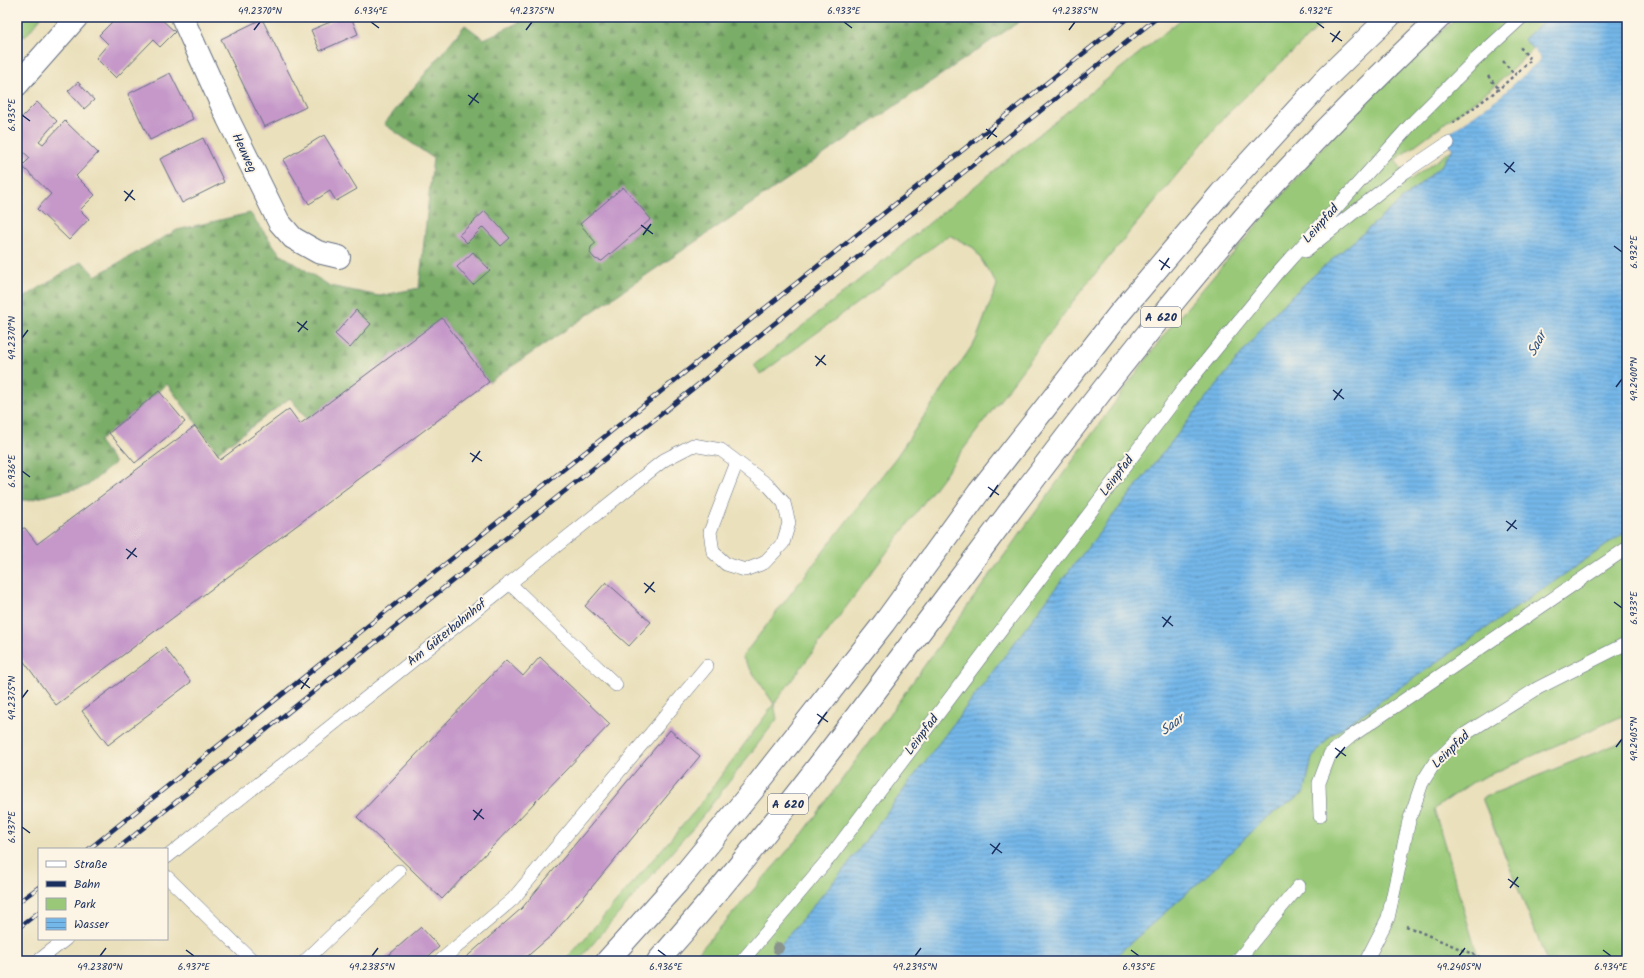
<svg xmlns="http://www.w3.org/2000/svg" width="1644" height="978" font-family="Kalam,sans-serif">
<defs>
<pattern id="forest-firs" width="22" height="20" patternUnits="userSpaceOnUse"><rect width="22" height="20" fill="#7aad68"/><path d="M5 1l3.5 6h-7zM16 11l3.5 6h-7z" fill="#638d59"/></pattern>
<pattern id="water-rules" width="6" height="5" patternUnits="userSpaceOnUse"><rect width="6" height="5" fill="#74b7e9"/><path d="M0 2.5h6" fill="none" stroke="#5e95c0"/></pattern>
</defs>
<rect width="100%" height="100%" fill="#fcf5e5"/>
<filter id="ink" filterUnits="userSpaceOnUse"><feTurbulence type="fractalNoise" baseFrequency=".025" numOctaves="2"/><feDisplacementMap in="SourceGraphic" scale="8" xChannelSelector="R" yChannelSelector="G"/><feConvolveMatrix kernelMatrix="1 2 1 2 8 2 1 2 1" color-interpolation-filters="sRGB"/></filter>
<filter id="wash" filterUnits="userSpaceOnUse"><feTurbulence type="fractalNoise" baseFrequency=".012" numOctaves="4" result="noise"/><feDisplacementMap in="SourceGraphic" scale="16" xChannelSelector="R" yChannelSelector="G"/><feGaussianBlur stdDeviation="0.9" result="paint"/><feColorMatrix in="noise" values="0 0 0 0 0 0 0 0 0 0 0 0 0 0 0 0 0 1.4 0 .05"/><feComposite in="paint" operator="in"/></filter>
<g filter="url(#wash)">
<rect width="100%" height="100%" fill="#eae0bc"/>
<g fill="#99c978" stroke="#5a7c6b">
<path d="M17,17h24l-16,20 -8,-6z"/>
<path d="M1184,17h145l-103,98 -145,176 -307,413 3,15 -75,98 -124,144h-13l130,-150 79,-107 -32,-47 155,-201 79,-116 21,-55 -23,-37 -25,-13 -188,139 -7,-9z"/>
<path d="M1458,17h91l-25,22 9,10 -37,36 -101,75 15,20 43,-31 -13,18 -128,110 -38,36 -216,272 -213,283 -78,93h-76l113,-129 359,-496 189,-223z"/>
<path d="M1627,531v183l-154,68 -39,27 45,152h-369l96,-85 60,-58 38,-25 8,-35 18,-22z"/>
<path d="M1627,740v221h-80l-65,-163z"/>
</g>
<path fill="url(#forest-firs)" stroke="#4a6e63" d="M530,17h496l-537,365 -47,-64 -135,101 -17,-21 -72,54 -51,-68 -68,57 16,22 -28,23 -58,14h-12v-198l65,-41 13,15 82,-46 73,-17 30,41 50,32 49,10 40,-8 14,-130 -49,-34 81,-99 19,14z"/>
<path fill="url(#water-rules)" stroke="#4873a4" d="M1549,17h78v514l-297,205 -18,22 -8,35 -38,25 -60,58 -96,85h-343l78,-93 213,-283 216,-272 38,-36 128,-110 13,-18 -9,-12 58,-42 39,-36 -17,-20z"/>
<path fill="#eae0bc" d="M1533,49l8,10 -39,36 -58,42 -1,-1 58,-42 37,-35 -7,-8z"/>
<g id="blocks">
<g fill="#c598c9">
<path d="M117,17h42l16,15 -15,15 -7,-7 -37,38 -20,-20 12,-14 -9,-9z"/>
<path d="M333,17h18l7,17 -38,17 -9,-21 24,-10z"/>
<path d="M262,19l44,88 -42,20 -43,-88z"/>
<path d="M170,73l23,46 -43,21 -22,-46z"/>
<path d="M78,82l16,18 -10,9 -16,-18z"/>
<path d="M37,102l20,19 -18,20 4,3 22,-23 33,32 -22,23 19,19 -15,15 9,9 -20,21 -32,-31 14,-15 -29,-28 8,-8 -13,-12v-26l1,1z"/>
<path d="M324,135l33,54 -21,12 -6,-10 -21,13 -26,-44z"/>
<path d="M203,138l21,44 -42,21 -22,-44z"/>
<path d="M623,187l28,32 -49,42 -7,-2 -5,-6 1,-6 5,-4 -16,-19z"/>
<path d="M485,211l25,27 -9,8 -18,-19 -16,16 -8,-8z"/>
<path d="M473,252l17,18 -17,15 -16,-18z"/>
<path d="M356,310l15,14 -21,24 -15,-14z"/>
<path d="M442,318l47,64 -433,323 -39,-53v-123l8,-1 12,16 158,-118 25,34 69,-51 11,15z"/>
<path d="M159,391l26,31 -50,41 -26,-30z"/>
<path d="M606,582l45,40 -22,24 -44,-40z"/>
<path d="M165,648l26,34 -83,63 -26,-34z"/>
<path d="M540,657l70,67 -168,175 -85,-82 149,-157 17,16z"/>
<path d="M670,730l30,26 -147,178 -31,27h-60l60,-53z"/>
<path d="M421,927l18,20 -16,14h-41z"/>
</g>
</g>
</g>
<g filter="url(#ink)">
<use href="#blocks" fill-opacity="0" stroke="#636d7f" stroke-width="1"/>
<g fill="none" stroke-linecap="round" stroke-linejoin="round">
<g stroke="#636d7f" stroke-width="14">
<g id="service">
<path d="M1305,251l100,-79 43,-29"/>
<path d="M509,583l107,102"/>
<path d="M1320,816l-1,-33 11,-29 20,-17 277,-189"/>
<path d="M167,857l497,-397 29,-15 28,5 48,36 15,17 5,20 -6,20 -19,20 -19,7 -19,-6 -13,-12 -3,-20 27,-70"/>
<path d="M167,877l86,84"/>
<path d="M38,961l28,-22"/>
<path d="M305,961l94,-90"/>
<path d="M440,961l73,-62 194,-233"/>
<path d="M742,961l88,-104 354,-469 93,-114 137,-153 60,-60 48,-44"/>
<path d="M1237,961l62,-75"/>
<path d="M1366,961l22,-43 21,-97 13,-38 13,-21 27,-26 76,-48 89,-45"/>
</g>
</g>
<g stroke="#636d7f" stroke-width="24">
<path id="minor" d="M182,17l46,102 51,103 14,16 25,14 21,5"/>
</g>
<g stroke="#636d7f" stroke-width="24">
<path id="secondary" d="M17,85l60,-68"/>
</g>
<g stroke="#636d7f" stroke-width="24">
<g id="motorway">
<path d="M607,961l70,-78 76,-93 131,-167 95,-131 140,-178 102,-121 104,-114 64,-62"/>
<path d="M658,961c177,-200 325,-424 493,-632 34,-41 68,-83 103,-123 59,-66 122,-128 186,-189"/>
</g>
</g>
<g stroke="#636d7f" stroke-width="2.5" stroke-dasharray="3 3" stroke-linecap="butt">
<path d="M1503,61l11,13"/>
<path d="M1488,76l11,13"/>
<path d="M1453,123l46,-34 32,-29 -12,-14"/>
<path d="M1406,926l78,33 1,2"/>
</g>
<use href="#service" stroke="#fff" stroke-width="13"/>
<use href="#minor" stroke="#fff" stroke-width="22"/>
<use href="#secondary" stroke="#fff" stroke-width="22"/>
<use href="#motorway" stroke="#fff" stroke-width="22"/>
<g stroke="#1b2f5e" stroke-width="4.5">
<g id="rail">
<path d="M89,849l1040,-832"/>
<path d="M117,849l1041,-832"/>
<path d="M17,903l22,-16"/>
<path d="M17,929l22,-17"/>
</g>
</g>
<use href="#rail" stroke="#fcf5e5" stroke-width="3" stroke-dasharray="9" stroke-linecap="butt"/>
</g>
<circle fill="#89948c" cx="778" cy="948" r="6"/>
</g>
<path fill="none" stroke="#1b2f5e" stroke-width="1.5" d="M371,22l8,6M844,22l8,6M1316,22l8,6M254,30l6,-8M526,30l6,-8M1069,30l6,-8M1330,33l12,8M1332,42l8,-11M468,95l11,8M469,105l9,-12M22,115l8,6M986,129l11,8M987,139l9,-11M1504,163l11,9M1505,173l9,-11M124,191l11,9M125,201l8,-11M641,225l12,9M643,235l8,-11M1614,246l8,6M1159,260l11,8M1161,270l8,-12M297,322l11,8M298,332l9,-11M22,338l6,-8M815,356l11,9M816,366l9,-11M1616,387l6,-8M1333,390l11,9M1334,400l8,-11M470,453l12,8M472,462l8,-11M22,471l8,6M988,487l11,8M990,497l8,-12M1506,521l11,8M1507,531l9,-11M126,549l11,8M127,559l9,-11M644,583l11,9M645,593l9,-11M1614,602l8,6M1162,617l11,9M1163,627l8,-11M299,680l11,8M301,689l8,-11M22,698l6,-8M817,714l11,8M818,724l9,-12M1616,747l6,-8M1335,748l11,8M1336,758l9,-11M473,810l11,9M474,820l8,-11M22,827l8,6M990,844l12,9M992,854l8,-11M1508,879l11,8M1510,888l8,-11M186,950l8,6M658,950l8,6M1131,950l8,6M1603,950l8,6M100,956l6,-8M372,956l6,-8M915,956l6,-8M1459,956l6,-8"/>
<g text-anchor="middle" dominant-baseline="central" stroke-width="4" stroke-linejoin="round" paint-order="stroke">
<g fill="#fcf5e5" stroke="#5e6a86" stroke-width="1">
<rect x="1141" y="307" width="40" height="20" rx="3"/>
<rect x="768" y="794" width="40" height="20" rx="3"/>
</g>
<g font-size="12" font-weight="bold" fill="#1b2f5e">
<text x="1161" y="317">A 620</text>
<text x="788" y="804">A 620</text>
</g>
<g font-size="13" fill="#1b2f5e" stroke="#fcf5e5">
<text transform="translate(244 153) rotate(65)">Heuweg</text>
<text transform="translate(1321 224) rotate(-48)">Leinpfad</text>
<text transform="translate(1117 476) rotate(-53)">Leinpfad</text>
<text transform="translate(447 633) rotate(-39)">Am Güterbahnhof</text>
<text transform="translate(922 735) rotate(-53)">Leinpfad</text>
<text transform="translate(1451 750) rotate(-44)">Leinpfad</text>
</g>
<g font-size="14" font-style="italic" fill="#365888" stroke="#fcf5e5">
<text transform="translate(1537 344) rotate(-63)">Saar</text>
<text transform="translate(1172 725) rotate(-36)">Saar</text>
</g>
</g>
<rect width="1644" height="978" fill="none" stroke="#fcf5e5" stroke-width="44"/>
<rect x="38" y="848" width="130" height="92" fill="#fcf5e5" stroke="#a2a6af"/>
<rect x="46" y="861" width="20" height="6" fill="#ffffff" stroke="#a2a6af"/>
<text x="74" y="868" font-size="12" fill="#1b2f5e">Straße</text>
<rect x="46" y="881" width="20" height="6" fill="#1b2f5e" stroke="#a2a6af"/>
<text x="74" y="888" font-size="12" fill="#1b2f5e">Bahn</text>
<rect x="46" y="898" width="20" height="12" fill="#99c978" stroke="#a2a6af"/>
<text x="74" y="908" font-size="12" fill="#1b2f5e">Park</text>
<rect x="46" y="918" width="20" height="12" fill="url(#water-rules)" stroke="#a2a6af"/>
<text x="74" y="928" font-size="12" fill="#1b2f5e">Wasser</text>
<rect x="22" y="22" width="1600" height="934" fill="none" stroke="#1b2f5e" stroke-width="1.5"/>
<g font-size="10" text-anchor="middle" fill="#1b2f5e">
<text x="260" y="14">49.2370°N</text>
<text x="371" y="14">6.934°E</text>
<text x="532" y="14">49.2375°N</text>
<text x="844" y="14">6.933°E</text>
<text x="1075" y="14">49.2385°N</text>
<text x="1316" y="14">6.932°E</text>
<text transform="translate(11 115) rotate(-90)" y="4">6.935°E</text>
<text transform="translate(1633 252) rotate(-90)" y="4">6.932°E</text>
<text transform="translate(11 338) rotate(-90)" y="4">49.2370°N</text>
<text transform="translate(1633 379) rotate(-90)" y="4">49.2400°N</text>
<text transform="translate(11 471) rotate(-90)" y="4">6.936°E</text>
<text transform="translate(1633 608) rotate(-90)" y="4">6.933°E</text>
<text transform="translate(11 698) rotate(-90)" y="4">49.2375°N</text>
<text transform="translate(1633 739) rotate(-90)" y="4">49.2405°N</text>
<text transform="translate(11 827) rotate(-90)" y="4">6.937°E</text>
<text x="100" y="970">49.2380°N</text>
<text x="194" y="970">6.937°E</text>
<text x="372" y="970">49.2385°N</text>
<text x="666" y="970">6.936°E</text>
<text x="915" y="970">49.2395°N</text>
<text x="1139" y="970">6.935°E</text>
<text x="1459" y="970">49.2405°N</text>
<text x="1611" y="970">6.934°E</text>
</g>
</svg>
